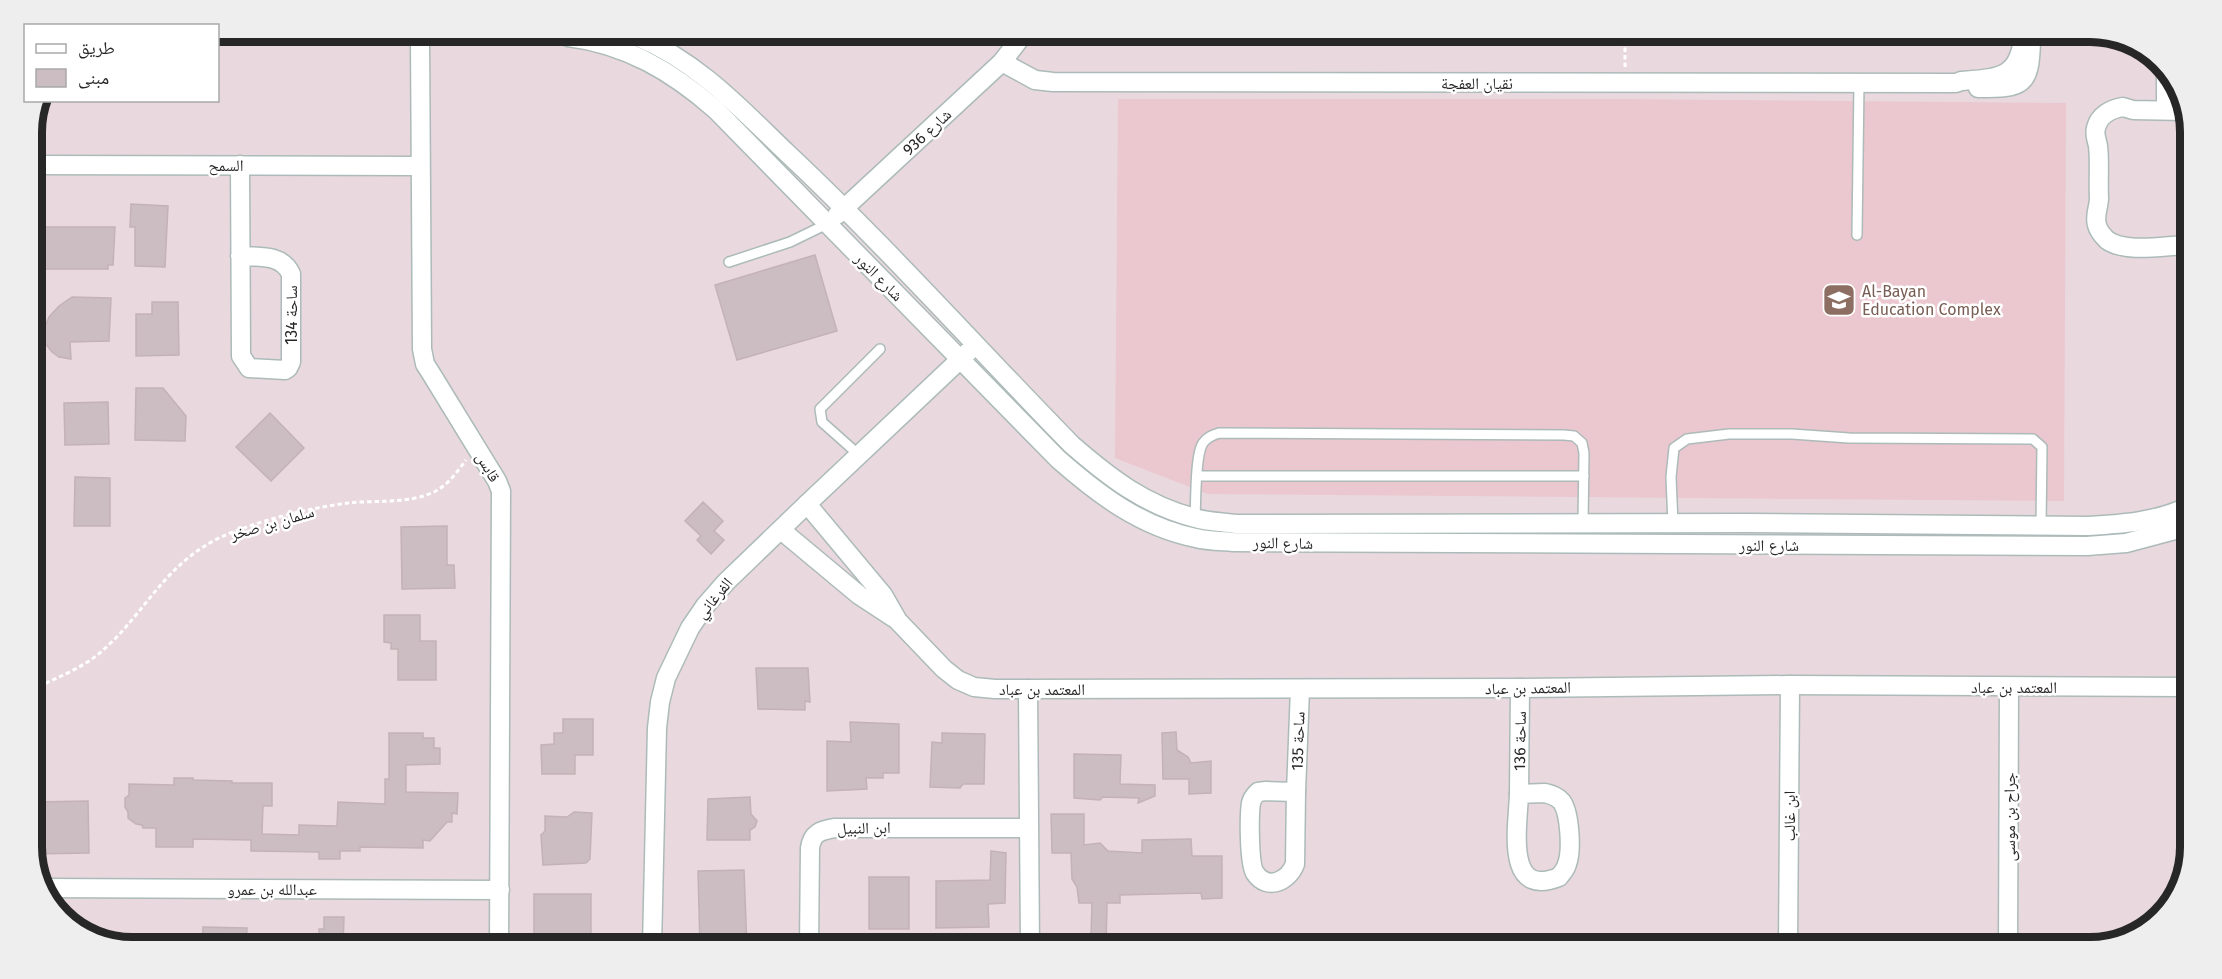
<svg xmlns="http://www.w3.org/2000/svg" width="2222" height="979" font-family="'Fira Sans','Noto Naskh Arabic',sans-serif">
<rect width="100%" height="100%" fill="#e9d8de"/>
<path fill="#ebc7cf" d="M1118,99h497l451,4 -2,398 -856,-7 -93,-36z"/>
<g fill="#cbbdc1" stroke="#c4b2b7" stroke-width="1.5">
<path d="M131,204l37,2 -3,61 -30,-1v-39h-5z"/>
<path d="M42,227h73l-2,38h-5v4h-66z"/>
<path d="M815,255l22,76 -100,29 -22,-75z"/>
<path d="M72,297l39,1 -2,43 -39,1 1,17 -12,-2 -7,-5 -7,-9 -1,-14 5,-12 10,-11z"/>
<path d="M152,302h26l1,53 -43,1v-42h16z"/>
<path d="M136,388h27l23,28 -1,25 -50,-1z"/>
<path d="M108,402l1,42 -44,1 -1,-42z"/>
<path d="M270,413l34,35 -33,33 -35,-34z"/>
<path d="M75,477l35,1v48h-36z"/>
<path d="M703,502l20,19 -9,10 10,9 -13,14 -14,-14 4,-4 -16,-15z"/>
<path d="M447,526v39h7l1,23 -53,1 -1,-62z"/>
<path d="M384,615h36v26h16v39h-38v-31h-7v-6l-7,-1z"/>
<path d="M756,668h52l2,34 -5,-1v9l-47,-1z"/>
<path d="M563,719h30v36h-18v19h-33l-1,-29 13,-1v-11h9z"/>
<path d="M850,722l49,2v49h-16v5h-17l1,11 -40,2v-50l24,1z"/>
<path d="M1176,732l1,18 11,7 3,6 20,-2v32l-22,1v-15h-26l-1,-46z"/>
<path d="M389,733h34v5h11v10h6v16l-34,1v27l52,1 -1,21 -5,-1v9h-5l-17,19 -7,-1v8l-63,-1v4h-20v8h-21v-7l-68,-1v-11l-58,-1v8h-37v-19h-13l-1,-3 -6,-1 -8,-6v-6l-3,-5v-9l4,-3v-11l45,1v-7h19v2l39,1v2h40v23h-9l-1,28 37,1v-10l38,1 1,-24 47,2v-25h4z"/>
<path d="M942,733l43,1 -1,50h-21l-3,4 -30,-1 2,-45 10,1z"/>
<path d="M1074,754l47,1 -1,29 35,1v11l-17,7 1,-5 -36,-1 -3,3 -26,-2z"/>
<path d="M750,797l1,17 6,7 -2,6 -5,3v10h-43l1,-41z"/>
<path d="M88,801l1,52 -57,1v-52z"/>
<path d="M574,812l18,1 -2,46 -4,4 -43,2 -2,-30 4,-4v-15l22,1z"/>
<path d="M1051,814h33v31l16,-2 8,8 34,2v-13l49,-1 1,17h30v42l-20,1 -1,-6 -81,2v8h-13l-1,44h-27l12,-12 1,-32h-13l-2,-16 -5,-8 -1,-26h-19z"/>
<path d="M991,851l15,2 -1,50 -17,1 1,23 -53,1v-47l54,-1z"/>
<path d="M744,870l3,78h-47l-2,-77z"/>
<rect x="869" y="877" width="40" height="52"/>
<rect x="534" y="894" width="57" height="54"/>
<path d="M324,917h20l-1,31h-24v-19h5z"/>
<path d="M203,927l44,1 -1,20h-44z"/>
<rect x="407" y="934" width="55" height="14"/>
</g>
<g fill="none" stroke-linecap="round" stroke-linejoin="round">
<g stroke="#acbbb9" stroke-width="12">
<g id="lane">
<path d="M1857,235l2,-152"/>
<path d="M729,262l61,-20 37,-18"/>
<path d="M859,455l-37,-33 -2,-13 60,-60"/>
<path d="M1198,476h386"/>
<path d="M1195,518c1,-16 0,-64 8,-75 4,-6 10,-8 16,-10l345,2 10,1 8,7 2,10 -1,70"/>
<path d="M1673,524l-2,-47 3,-29 13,-9 42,-5h63l57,4 184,1 9,8 -1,79"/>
</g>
</g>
<g stroke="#acbbb9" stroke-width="21">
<g id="street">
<path d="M568,37c58,7 105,35 148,73l342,349c41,36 83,68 138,79 12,3 25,3 37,4l854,4 39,-3 60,-16"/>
<path d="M638,37c60,25 103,72 149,116 99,93 190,195 285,292 38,33 73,60 123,73 13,4 28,4 41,6l511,-1 340,3c33,-2 69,-4 100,-19"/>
<path d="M420,38l2,311 3,15 7,11 65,106 4,10 -2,456"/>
<path d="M1002,62l33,18 18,2 903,1 5,-2c40,-3 59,-3 63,-49"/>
<path d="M1978,88c45,0 52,-1 53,-48"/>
<path d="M2166,110v-41"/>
<path d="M2185,111l-52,-1 -10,-3c-12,2 -24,8 -27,21 -2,7 1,12 2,18 2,17 0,35 1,52 0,9 -5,18 -2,27 1,5 6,11 10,15 19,14 60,5 82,5"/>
<path d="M32,165l388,1"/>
<path d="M837,215l165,-153 20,-26"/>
<path d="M240,256c19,1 42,-2 51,18v88l-3,6 -3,2 -36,-2 -8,-12 -1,-191"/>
<path d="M807,504l76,91 15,26 46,48 14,11 16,7 21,2 525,-1 270,-3 395,2"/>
<path d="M781,530l78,65 35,23"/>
<path d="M1028,689l2,258"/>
<path d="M1266,791l30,1 -1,72c-6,16 -27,28 -40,9 -6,-9 -6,-57 -4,-70 1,-5 4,-8 7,-11z"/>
<path d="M1296,792l4,-103"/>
<path d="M1545,793c7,2 12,3 17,9 8,12 10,49 5,62 -1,5 -5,9 -8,13 -55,22 -41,-51 -40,-83z"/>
<path d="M1519,794l1,-106"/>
<path d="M43,888l457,2"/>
<path d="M652,947l5,-219 3,-26 6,-24 24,-50 15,-22 21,-24 81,-78 161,-152"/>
<path d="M809,947l1,-99c2,-15 11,-18 25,-20h193"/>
<path d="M1788,947l2,-262"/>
<path d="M2008,947l1,-260"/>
</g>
</g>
<g stroke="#fff" stroke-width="3" stroke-dasharray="4.5 3" stroke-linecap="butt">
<path d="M1625,67v-34"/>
<path d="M32,690c21,-11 46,-20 64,-34 52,-42 67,-97 137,-124 36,-14 77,-24 115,-29 27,-3 61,1 86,-11 14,-7 23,-20 32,-32"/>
</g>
<use href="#lane" stroke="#fff" stroke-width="9"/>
<use href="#street" stroke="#fff" stroke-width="18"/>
</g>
<defs>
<g id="school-square" transform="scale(1.725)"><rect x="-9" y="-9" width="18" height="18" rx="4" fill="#8d6e63" stroke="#fff"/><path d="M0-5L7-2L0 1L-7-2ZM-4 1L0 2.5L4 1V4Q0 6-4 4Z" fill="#fff"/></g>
</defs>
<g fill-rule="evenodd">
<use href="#school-square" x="1839" y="300"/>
</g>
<g text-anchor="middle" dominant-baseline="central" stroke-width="5" stroke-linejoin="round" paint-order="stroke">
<g font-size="16" fill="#272727" stroke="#fff">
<text x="1477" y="83">نقيان العفجة</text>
<text transform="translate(927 132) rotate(-43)">شارع 936</text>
<text x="226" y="165">السمح</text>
<text transform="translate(879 277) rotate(45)">شارع النور</text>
<text transform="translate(291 315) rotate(-90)">ساحة 134</text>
<text transform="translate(488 467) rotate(60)">قابس</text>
<text transform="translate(272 523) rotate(-16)">سلمان بن صخر</text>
<text transform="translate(1283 543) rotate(1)">شارع النور</text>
<text x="1769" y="545">شارع النور</text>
<text transform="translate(714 598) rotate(-50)">الفرغاني</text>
<text x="2014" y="687">المعتمد بن عباد</text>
<text transform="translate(1528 688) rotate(-1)">المعتمد بن عباد</text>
<text x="1042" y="689">المعتمد بن عباد</text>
<text transform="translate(1298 741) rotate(-88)">ساحة 135</text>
<text transform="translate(1520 741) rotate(-89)">ساحة 136</text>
<text transform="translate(1789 816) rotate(-90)">ابن غالب</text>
<text transform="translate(2009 817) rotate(-90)">جراح بن موسى</text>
<text transform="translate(864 828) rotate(-1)">ابن النبيل</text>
<text x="272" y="889">عبدالله بن عمرو</text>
</g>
<g font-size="16" fill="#785e54" stroke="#fff" text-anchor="start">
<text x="1862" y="291">Al-Bayan<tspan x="1862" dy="18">Education Complex</tspan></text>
</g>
</g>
<path d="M0 0H2222V979H0ZM132 42H2090A90 90 0 0 1 2180 132V847A90 90 0 0 1 2090 937H132A90 90 0 0 1 42 847V132A90 90 0 0 1 132 42Z" fill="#eee" fill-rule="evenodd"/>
<path fill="none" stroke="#272727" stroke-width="8" d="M132 42H2090A90 90 0 0 1 2180 132V847A90 90 0 0 1 2090 937H132A90 90 0 0 1 42 847V132A90 90 0 0 1 132 42Z"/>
<rect x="24" y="24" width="195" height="78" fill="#ffffff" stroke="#a9a9a9" stroke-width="1.5"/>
<rect x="36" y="44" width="30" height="9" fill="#ffffff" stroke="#a9a9a9" stroke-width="1.5"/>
<text x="78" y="54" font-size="18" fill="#272727">طريق</text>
<rect x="36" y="69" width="30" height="18" fill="#cbbdc1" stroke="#a9a9a9" stroke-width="1.5"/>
<text x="78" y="84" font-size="18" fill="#272727">مبنى</text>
</svg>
